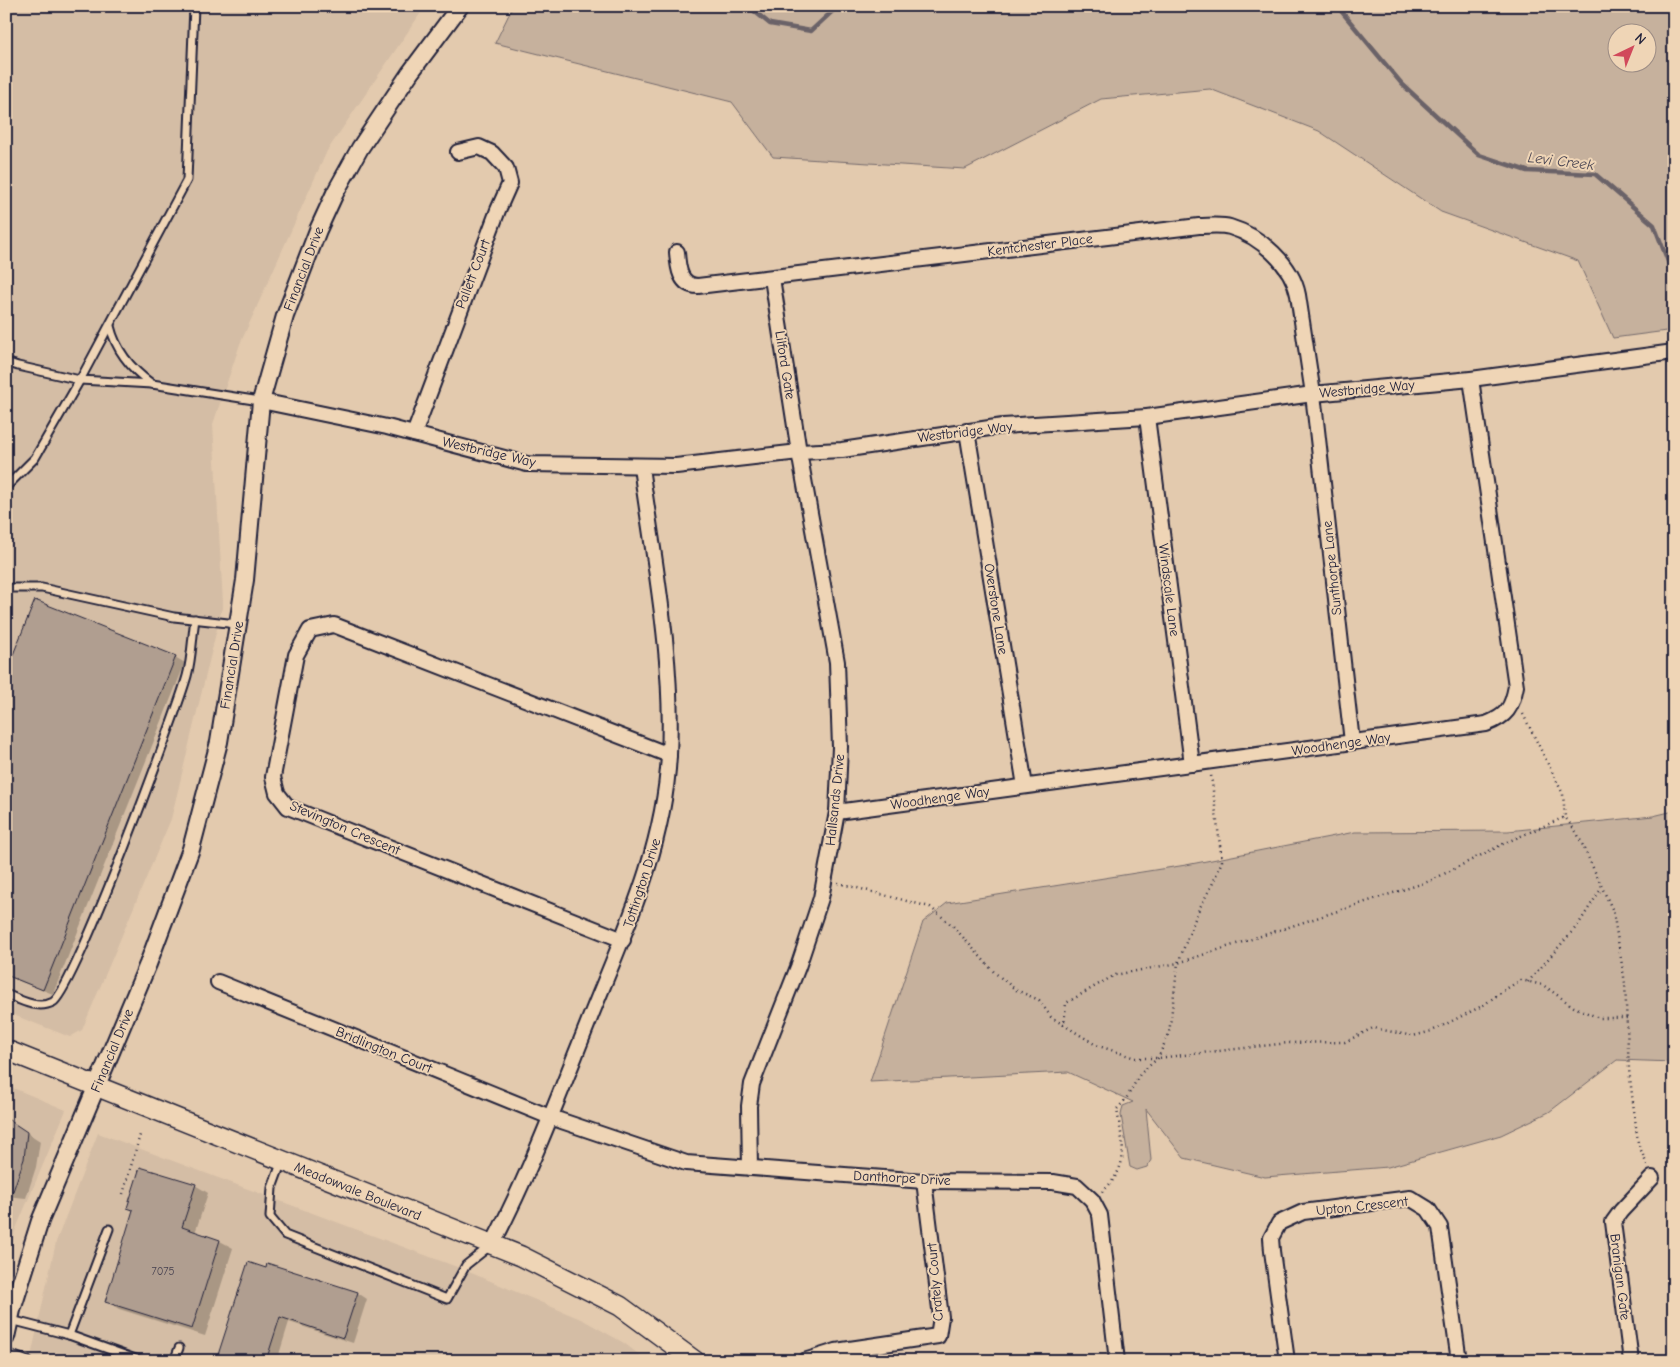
<svg xmlns="http://www.w3.org/2000/svg" width="1680" height="1367" font-family="'Comic Neue',sans-serif">
<rect width="100%" height="100%" fill="#e3caae"/>
<filter id="ink" filterUnits="userSpaceOnUse"><feTurbulence type="fractalNoise" baseFrequency=".02" numOctaves="2"/><feDisplacementMap in="SourceGraphic" scale="10" xChannelSelector="R" yChannelSelector="G"/><feConvolveMatrix kernelMatrix="1 2 1 2 8 2 1 2 1" color-interpolation-filters="sRGB"/></filter>
<g filter="url(#ink)">
<g fill="#d4bda5">
<path d="M6,6h413l5,2 -97,143 -87,193 -27,80 10,180 -52,215 -89,211 -12,7 -64,-25z"/>
<path d="M6,1085l60,25 -51,121 -9,37z"/>
<path d="M98,1133l359,134 126,53 41,23 23,18h-617l26,-119z"/>
</g>
<g fill="#c6b19d" stroke="#746a6c" fill-rule="evenodd">
<path d="M513,6h1161v324l-61,8 -35,-77 -137,-49 -122,-81 -109,-42 -109,10 -136,70 -192,-12 -41,-55 -237,-59zM1618,32h30v30h-30z"/>
<path d="M1674,811v251l-57,-2 -68,52 -48,23 -113,32 -123,10 -81,-19 -38,-49 5,51 -4,7 -10,3 -7,-3 -9,-52 2,-9 10,-4 -65,-30 -198,10 53,-160 24,-19 239,-38 169,-33 153,-1 145,-15z"/>
</g>
<g fill="#0003">
<path d="M175,657l10,6 -132,331 -47,-18v-300z"/>
<path d="M6,1119l34,22 -4,26 -10,31 -20,-2z"/>
<path d="M195,1185l13,8 -13,40 25,8 13,7 -28,88 -86,-27 -13,-8 28,-90 -6,-3z"/>
<path d="M268,1264l90,29 9,6 -14,44 -64,-21 -12,39h-58z"/>
</g>
<g fill="none" stroke-linecap="round" stroke-linejoin="round">
<g stroke="#6b6267" stroke-width="4.5">
<path d="M748,6l22,18 41,7 27,-25"/>
<path d="M966,6h6"/>
<path d="M1337,6l65,78 77,71 48,16 68,3 59,51 20,52"/>
</g>
</g>
<g fill="#b09e90" stroke="#22223b">
<path d="M35,600l141,56 -133,334 -37,-15v-303z"/>
<path d="M6,1118l21,14 -3,27 -11,32h-7z"/>
<path d="M140,1167l56,17 -14,43 38,13 -28,89 -87,-27 28,-92 -6,-2z"/>
<path d="M248,1262l18,6 1,-5 91,29 -15,46 -63,-21 -14,44h-50z"/>
</g>
<g fill="none" stroke-linecap="round" stroke-linejoin="round">
<g stroke="#22223b" stroke-width="11">
<g id="service">
<path d="M194,6l-7,174 -107,200 72,4 108,17"/>
<path d="M110,326c6,25 21,43 42,58"/>
<path d="M6,362l12,4 62,14 -45,78 -29,29"/>
<path d="M6,588h36l132,29 63,7"/>
<path d="M6,994c14,6 32,16 47,8 21,-12 123,-287 134,-326 5,-18 5,-38 8,-57"/>
<path d="M282,1161l-10,27 -2,29 15,18 162,64 19,-34 24,-19"/>
<path d="M11,1320l58,15 72,26"/>
<path d="M69,1335l40,-106"/>
<path d="M6,1353l22,8"/>
<path d="M174,1361l5,-13"/>
</g>
</g>
<g stroke="#22223b" stroke-width="18">
<g id="minor">
<path d="M677,252c1,16 3,34 21,34l501,-60c10,0 21,-2 31,1 30,9 62,37 68,68l15,99 39,348"/>
<path d="M261,401l126,26 140,37 149,2 123,-14 43,-2 161,-24 144,-9 166,-23 158,-15 203,-27"/>
<path d="M1147,417l45,347"/>
<path d="M967,431l58,355"/>
<path d="M414,434l84,-224 12,-27 -4,-15 -14,-15 -13,-6 -21,5"/>
<path d="M837,812l649,-88c21,-8 26,-16 30,-38l-45,-307"/>
<path d="M623,940l-335,-133 -11,-14 -4,-16 23,-122 14,-25 24,-5 335,130"/>
<path d="M218,982l332,135 136,46 238,18 129,1 24,4 15,14 8,15 17,146"/>
<path d="M750,1168l-1,-62 3,-22 46,-117 23,-69 16,-86 3,-65 -3,-85 -38,-210 -27,-174"/>
<path d="M492,1245c38,-72 66,-147 96,-222 35,-88 76,-172 81,-268 5,-96 -15,-193 -28,-288"/>
<path d="M804,1361l32,-10 102,-15 3,-19 -17,-136"/>
<path d="M1287,1361l-15,-110 -1,-13 8,-15 24,-11 107,-14 18,11 12,18 19,134"/>
<path d="M1631,1361l-18,-139 8,-11 31,-33"/>
</g>
</g>
<g stroke="#22223b" stroke-width="20">
<g id="tertiary">
<path id="s1" d="M6,1337l6,-27 28,-89 108,-257 43,-115 28,-107 26,-162 16,-179 24,-85 33,-86 17,-37 25,-45 50,-75 50,-67"/>
</g>
</g>
<g stroke="#22223b" stroke-width="22">
<g id="secondary">
<path id="s2" d="M6,1050l515,206 99,50 75,55"/>
</g>
</g>
<g stroke="#22223b" stroke-width="2.5" stroke-dasharray="1 4" stroke-linecap="butt">
<path d="M1523,714l40,80 2,23 12,16 36,78 12,72 4,87 9,73 9,22"/>
<path d="M838,883l92,24 23,19 41,46 22,18 23,10 12,17 45,28 39,13h23l130,-15 57,-1 28,-14 40,8 19,-5 50,-25 24,-17 15,-9 22,5 31,22 25,11h28"/>
<path d="M1528,982l50,-57 23,-36"/>
<path d="M1064,1026l2,-23 49,-28 63,-12 252,-82 77,-39 58,-25"/>
<path d="M1102,1192c30,-28 20,-47 15,-83l9,-10 14,-25 18,-16 11,-25 9,-70 20,-52 14,-26 10,-24 -11,-86"/>
<path d="M123,1194l17,-59"/>
</g>
<use href="#service" stroke="#efd5b6" stroke-width="7"/>
<use href="#minor" stroke="#efd5b6" stroke-width="14"/>
<use href="#tertiary" stroke="#efd5b6" stroke-width="16"/>
<use href="#secondary" stroke="#efd5b6" stroke-width="19"/>
</g>
</g>
<g text-anchor="middle" dominant-baseline="central" stroke-width="4" stroke-linejoin="round" paint-order="stroke">
<g font-size="11" fill="#464150">
<text x="163" y="1271">7075</text>
</g>
<g font-size="14" fill="#22223b" stroke="#efd5b6">
<text transform="translate(1040 245) rotate(-7)">Kentchester Place</text>
<text stroke="none"><textPath href="#s1" startOffset="1116">Financial Drive</textPath></text>
<text transform="translate(473 274) rotate(-69)">Pallett Court</text>
<text transform="translate(785 365) rotate(81)">Lilford Gate</text>
<text transform="translate(1367 389) rotate(-5)">Westbridge Way</text>
<text transform="translate(965 432) rotate(-7)">Westbridge Way</text>
<text transform="translate(489 452) rotate(13)">Westbridge Way</text>
<text transform="translate(1332 568) rotate(-96)">Sunthorpe Lane</text>
<text transform="translate(1169 590) rotate(83)">Windscale Lane</text>
<text transform="translate(996 609) rotate(81)">Overstone Lane</text>
<text stroke="none"><textPath href="#s1" startOffset="711">Financial Drive</textPath></text>
<text transform="translate(1341 744) rotate(-8)">Woodhenge Way</text>
<text transform="translate(940 798) rotate(-8)">Woodhenge Way</text>
<text transform="translate(835 800) rotate(-84)">Hallsands Drive</text>
<text transform="translate(345 828) rotate(23)">Stevington Crescent</text>
<text transform="translate(642 883) rotate(-72)">Tottington Drive</text>
<text stroke="none"><textPath href="#s1" startOffset="306">Financial Drive</textPath></text>
<text transform="translate(384 1050) rotate(22)">Bridlington Court</text>
<text transform="translate(902 1178) rotate(3)">Danthorpe Drive</text>
<text stroke="none"><textPath href="#s2" startOffset="379">Meadowvale Boulevard</textPath></text>
<text transform="translate(1362 1206) rotate(-6)">Upton Crescent</text>
<text transform="translate(1620 1277) rotate(83)">Branigan Gate</text>
<text transform="translate(935 1282) rotate(-95)">Crately Court</text>
</g>
<g font-size="15" font-style="italic" fill="#464251" stroke="#efd5b6">
<text transform="translate(1561 161) rotate(7)">Levi Creek</text>
</g>
</g>
<rect width="1680" height="1367" fill="none" stroke="#efd5b6" stroke-width="25"/>
<rect x="12" y="12" width="1655" height="1342" fill="none" stroke="#22223b" stroke-width="2" filter="url(#ink)"/>
<g transform="translate(1632 48) rotate(43)"><circle r="24" fill="#efd5b6" stroke="#9d8d85"/>
<path d="M0-4L9 19L0 12L-9 19Z" fill="#d1495b"/>
<text y="-8" font-size="14" font-weight="bold" text-anchor="middle" fill="#22223b">N</text>
</g>
</svg>
